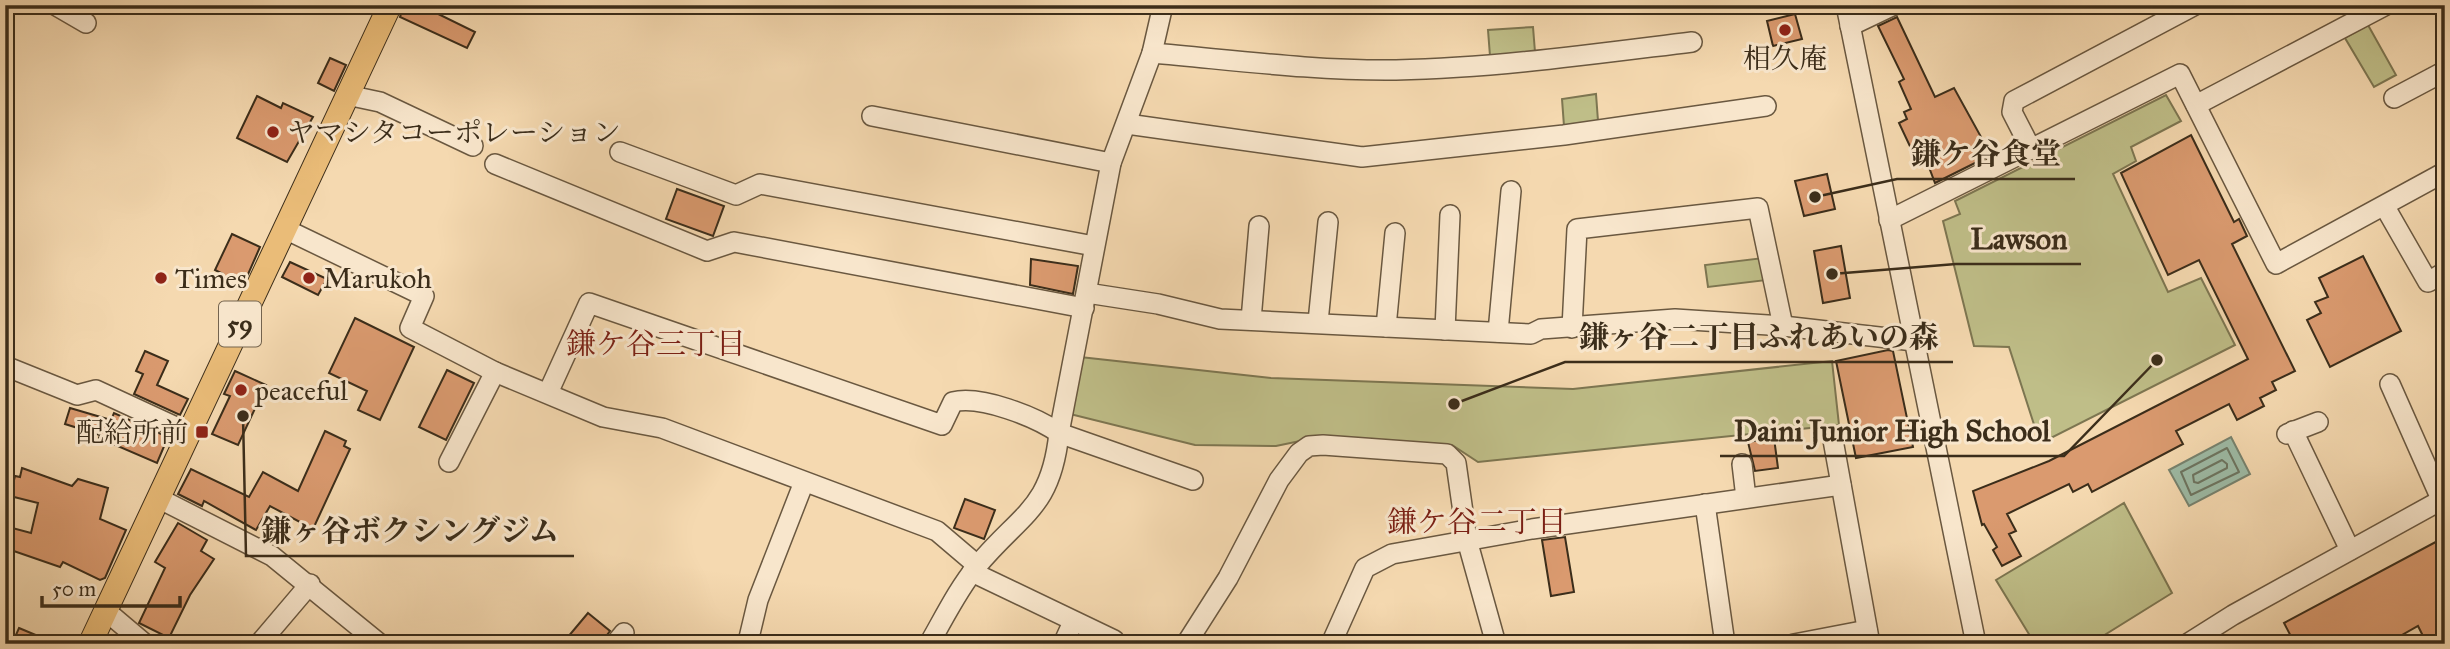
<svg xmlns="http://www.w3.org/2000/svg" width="2450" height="649" font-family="'IM FELL Great Primer','Noto Serif JP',serif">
<rect width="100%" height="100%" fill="#f5d9b0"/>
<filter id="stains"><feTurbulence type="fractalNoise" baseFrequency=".00286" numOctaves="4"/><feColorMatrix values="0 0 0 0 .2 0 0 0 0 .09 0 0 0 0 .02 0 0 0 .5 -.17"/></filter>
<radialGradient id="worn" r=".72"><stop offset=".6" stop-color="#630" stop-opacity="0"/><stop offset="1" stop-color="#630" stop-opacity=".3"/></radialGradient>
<g fill="#bfbe88" stroke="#7d7651" stroke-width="2">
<path d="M2368,25l28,50 -22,12 -29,-49z"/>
<path d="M1533,27l2,25 -45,4 -2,-26z"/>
<path d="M1596,94l2,27 -34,5 -2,-27z"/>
<path d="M2166,95l15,26 -50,26 5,14 -23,13 55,118 33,-14 34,67 -190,96 -6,-1 -30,-93 -35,-1 -31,-125 17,-7 -5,-13z"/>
<path d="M1763,258l4,22 -59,7 -3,-22z"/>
<path d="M1080,357l191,21 302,11 259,-28 7,64 -361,37 -26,-17 -128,-9 -48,10 -81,-1 -125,-31z"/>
<path d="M2124,503l48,90 -82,51h-55l-39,-64z"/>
</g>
<path fill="#9dbba6" stroke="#76826e" stroke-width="2" d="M2231,437l19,37 -61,32 -20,-36z"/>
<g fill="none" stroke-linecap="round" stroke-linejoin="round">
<g stroke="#6c7460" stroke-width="2">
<path d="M2227,448l12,24 -48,23 -10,-23z"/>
<path d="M2222,460l5,4v4l-29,15 -4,-1 -1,-7z"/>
</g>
</g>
<g fill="#da9a6f" stroke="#3b2d1a" stroke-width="2">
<path d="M404,5h16l55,27 -8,16 -67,-31z"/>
<path d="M1795,14l7,25 -29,7 -6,-25z"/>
<path d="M1897,17l38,80 19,-9 37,67 -56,28 -11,-29 -8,5 -17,-36 8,-4 -3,-7 7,-3 -12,-27 5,-3 -26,-53z"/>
<path d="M330,58l16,7 -12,26 -16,-8z"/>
<path d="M257,96l24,12 2,-5 30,14 -26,45 -50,-24z"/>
<path d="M2191,135l43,87 5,-3 8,17 -15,8 63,127 -23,11 4,8 -16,8 4,8 -27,14 -8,-16 -53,27 7,13 -91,48 -4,-8 -15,8 -4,-8 -62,30 9,17 -7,3 12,22 -19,10 -9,-16 4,-3 -13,-23 -2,1 -9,-34 76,-30 199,-102 -49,-99 -31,15 -47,-102z"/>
<path d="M1827,174l8,35 -31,7 -9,-35z"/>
<path d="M677,189l47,17 -11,30 -47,-17z"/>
<path d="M232,234l28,13 -18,41 -21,-10 2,-4 -8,-4z"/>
<path d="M1841,246l9,52 -27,5 -9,-52z"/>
<path d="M2363,256l38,75 -71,36 -23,-47 14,-7 -6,-11 13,-5 -9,-19z"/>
<path d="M1031,259l47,7 -5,28 -43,-9z"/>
<path d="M290,262l37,17 -9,16 -36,-18z"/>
<path d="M355,318l59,29 -34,73 -22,-10 9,-19 -38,-18z"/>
<path d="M1888,350l5,1 20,96 -57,11 -20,-97z"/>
<path d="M145,351l23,10 -11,24 31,14 -8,16 -46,-21 9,-20 -7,-3z"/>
<path d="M447,370l27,13 -28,57 -27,-13z"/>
<path d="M235,371l31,14 -28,60 -26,-11 18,-38 -6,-2z"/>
<path d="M70,408l41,12 3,-7 54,24 -11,26 -58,-25 1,-3 -35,-11z"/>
<path d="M325,431l21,10 -2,5 6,3 -37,80 -43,-23 -14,24 -52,-29 -2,5 -24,-12 13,-25 58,28 14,-25 35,19z"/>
<path d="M1774,438l4,30 -23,3 -7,-29z"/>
<path d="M22,468l50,18 6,-7 30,9 -8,31 26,11 -21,48 -5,2 -37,-18 -3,5 -55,-19v-22l26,7 7,-30 -28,-7 5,-20 5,1z"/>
<path d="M965,499l30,11 -11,29 -30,-11z"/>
<path d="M178,523l29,17 -6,11 13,8 -24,36 -21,43 -30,-15 26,-55 -10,-6z"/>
<path d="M1565,537l9,55 -23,4 -9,-56z"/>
<path d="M2445,537v99l-18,8 -9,-18 -32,18h-91l-11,-21z"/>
<path d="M588,613l22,18 -10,13h-38z"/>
<path d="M19,628l38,16h-45z"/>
</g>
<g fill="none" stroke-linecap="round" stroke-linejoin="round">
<g stroke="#6a5840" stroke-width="22">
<g id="minor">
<path d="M55,5l31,18"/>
<path d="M1846,5l130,639"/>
<path d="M1850,26l44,-21"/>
<path d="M1152,53c81,7 163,18 244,17 99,-2 198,-16 296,-28"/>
<path d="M347,95l33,7 93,44"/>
<path d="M2394,98l51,-27"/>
<path d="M2196,105l190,-100"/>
<path d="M872,116l239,47"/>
<path d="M1127,124l235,33 202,-22 202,-29"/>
<path d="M2031,149l-19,-37 2,-11 181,-96"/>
<path d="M620,152l116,43 24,-11 334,62"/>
<path d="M495,164l212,87 27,-9 350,66"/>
<path d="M2385,207l43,75 17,-10"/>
<path d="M1889,220l291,-146 96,190 169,-92"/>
<path d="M285,229l139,67 -14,32 85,44"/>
<path d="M1087,293l71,11 62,15 311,15 10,-5 134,-10 108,7 131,15"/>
<path d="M1251,320l8,-94"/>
<path d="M1318,322l10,-100"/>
<path d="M1386,327l9,-94"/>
<path d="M1572,328l5,-99 181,-21 25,118"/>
<path d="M1445,330l5,-115"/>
<path d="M1498,332l13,-141"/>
<path d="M5,366l72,29 19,-5 93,43"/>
<path d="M2390,384l51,115"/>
<path d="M548,393l41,-90 353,122 11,-23c28,-7 83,15 106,31l134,47"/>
<path d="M2293,431l57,119"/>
<path d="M2287,434l31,-12"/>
<path d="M1833,440l37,204"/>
<path d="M449,462l46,-90 108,45 59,11 275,103 40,34"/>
<path d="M1742,464l4,34"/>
<path d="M158,498l114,58 108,88"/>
<path d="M1705,504l20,140"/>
<path d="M972,572l142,68"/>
<path d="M106,611l39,33"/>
<path d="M259,644l51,-60"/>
<path d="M615,644l9,-11"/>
<path d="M755,644l-7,-2 10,-42 46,-118"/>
<path d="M929,644c15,-26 29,-55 48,-78 44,-53 74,-57 82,-133l52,-270 41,-110 11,-48"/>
<path d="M1063,644l10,-22"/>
<path d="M1186,644l42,-66 51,-98 20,-27 10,-7 14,-1 124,9 9,9 11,77 29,104"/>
<path d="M1331,644l34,-76 27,-14 140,-25 309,-44"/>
<path d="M1794,644l73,-14"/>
<path d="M2187,644l46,-29 212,-117"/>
</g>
</g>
<g stroke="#3b2d1a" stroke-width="25">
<path id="major" d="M90,644l300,-639"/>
</g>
<use href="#minor" stroke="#f8e6cc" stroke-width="19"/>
<use href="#major" stroke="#eabc78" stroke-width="23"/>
</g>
<g fill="#8f2418" stroke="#f8e6cc" stroke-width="2.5">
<circle cx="1785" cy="30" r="7"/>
<circle cx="273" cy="132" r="7"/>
<circle cx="161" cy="278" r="7"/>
<circle cx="309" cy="278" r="7"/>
<circle cx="241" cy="390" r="7"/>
<rect x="195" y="425" width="14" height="14" rx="3.5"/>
</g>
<g text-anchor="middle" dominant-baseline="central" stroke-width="6" stroke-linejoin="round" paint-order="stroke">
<rect fill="#f8e6cc" stroke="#74644f" stroke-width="2" x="219" y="301.5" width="42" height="45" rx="5"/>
<g font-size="26" font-weight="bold" fill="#3b2d1a">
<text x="240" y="324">59</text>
</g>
<g font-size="28" fill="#3b2d1a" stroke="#f8e6cc" text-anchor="start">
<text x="1785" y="58" text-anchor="middle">相久庵</text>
<text x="287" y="132">ヤマシタコーポレーション</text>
<text x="175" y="278">Times</text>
<text x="323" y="278">Marukoh</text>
<text x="255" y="390">peaceful</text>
<text x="188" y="432" text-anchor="end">配給所前</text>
</g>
<g font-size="30" fill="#7a1f14" stroke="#f8e6cc">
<text x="656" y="344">鎌ケ谷三丁目</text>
<text x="1477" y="522">鎌ケ谷二丁目</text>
</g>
</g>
<path fill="none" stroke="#3b2d1a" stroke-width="2.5" d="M1815 197L1897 179H2075M1832 274L1956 264H2081M1454 404L1565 362H1953M2157 360L2064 456H1720M243 416L246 556H574"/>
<g fill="#3b2d1a" stroke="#f8e6cc" stroke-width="2.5">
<circle cx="1815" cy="197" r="7"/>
<circle cx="1832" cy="274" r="7"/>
<circle cx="1454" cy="404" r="7"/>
<circle cx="2157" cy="360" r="7"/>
<circle cx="243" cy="416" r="7"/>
</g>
<g font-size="30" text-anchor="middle" font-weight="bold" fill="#3b2d1a" stroke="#f8e6cc" stroke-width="6" stroke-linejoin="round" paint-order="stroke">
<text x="1986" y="164">鎌ケ谷食堂</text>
<text x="2019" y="249">Lawson</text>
<text x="1759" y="347">鎌ヶ谷二丁目ふれあいの森</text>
<text x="1892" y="441">Daini Junior High School</text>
<text x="410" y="541">鎌ヶ谷ボクシングジム</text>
</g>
<rect width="2450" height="649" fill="none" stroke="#f5d9b0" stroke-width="28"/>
<rect x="7" y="7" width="2436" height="635" fill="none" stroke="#3b2d1a" stroke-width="3.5"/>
<rect x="14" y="14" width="2422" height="621" fill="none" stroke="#3b2d1a" stroke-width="2"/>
<path d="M42 596v10h138v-10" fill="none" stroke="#3b2d1a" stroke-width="3.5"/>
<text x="52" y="596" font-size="21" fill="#3b2d1a" stroke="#f8e6cc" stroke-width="5" paint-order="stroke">50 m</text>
<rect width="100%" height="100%" filter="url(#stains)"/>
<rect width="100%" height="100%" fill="url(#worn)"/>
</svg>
